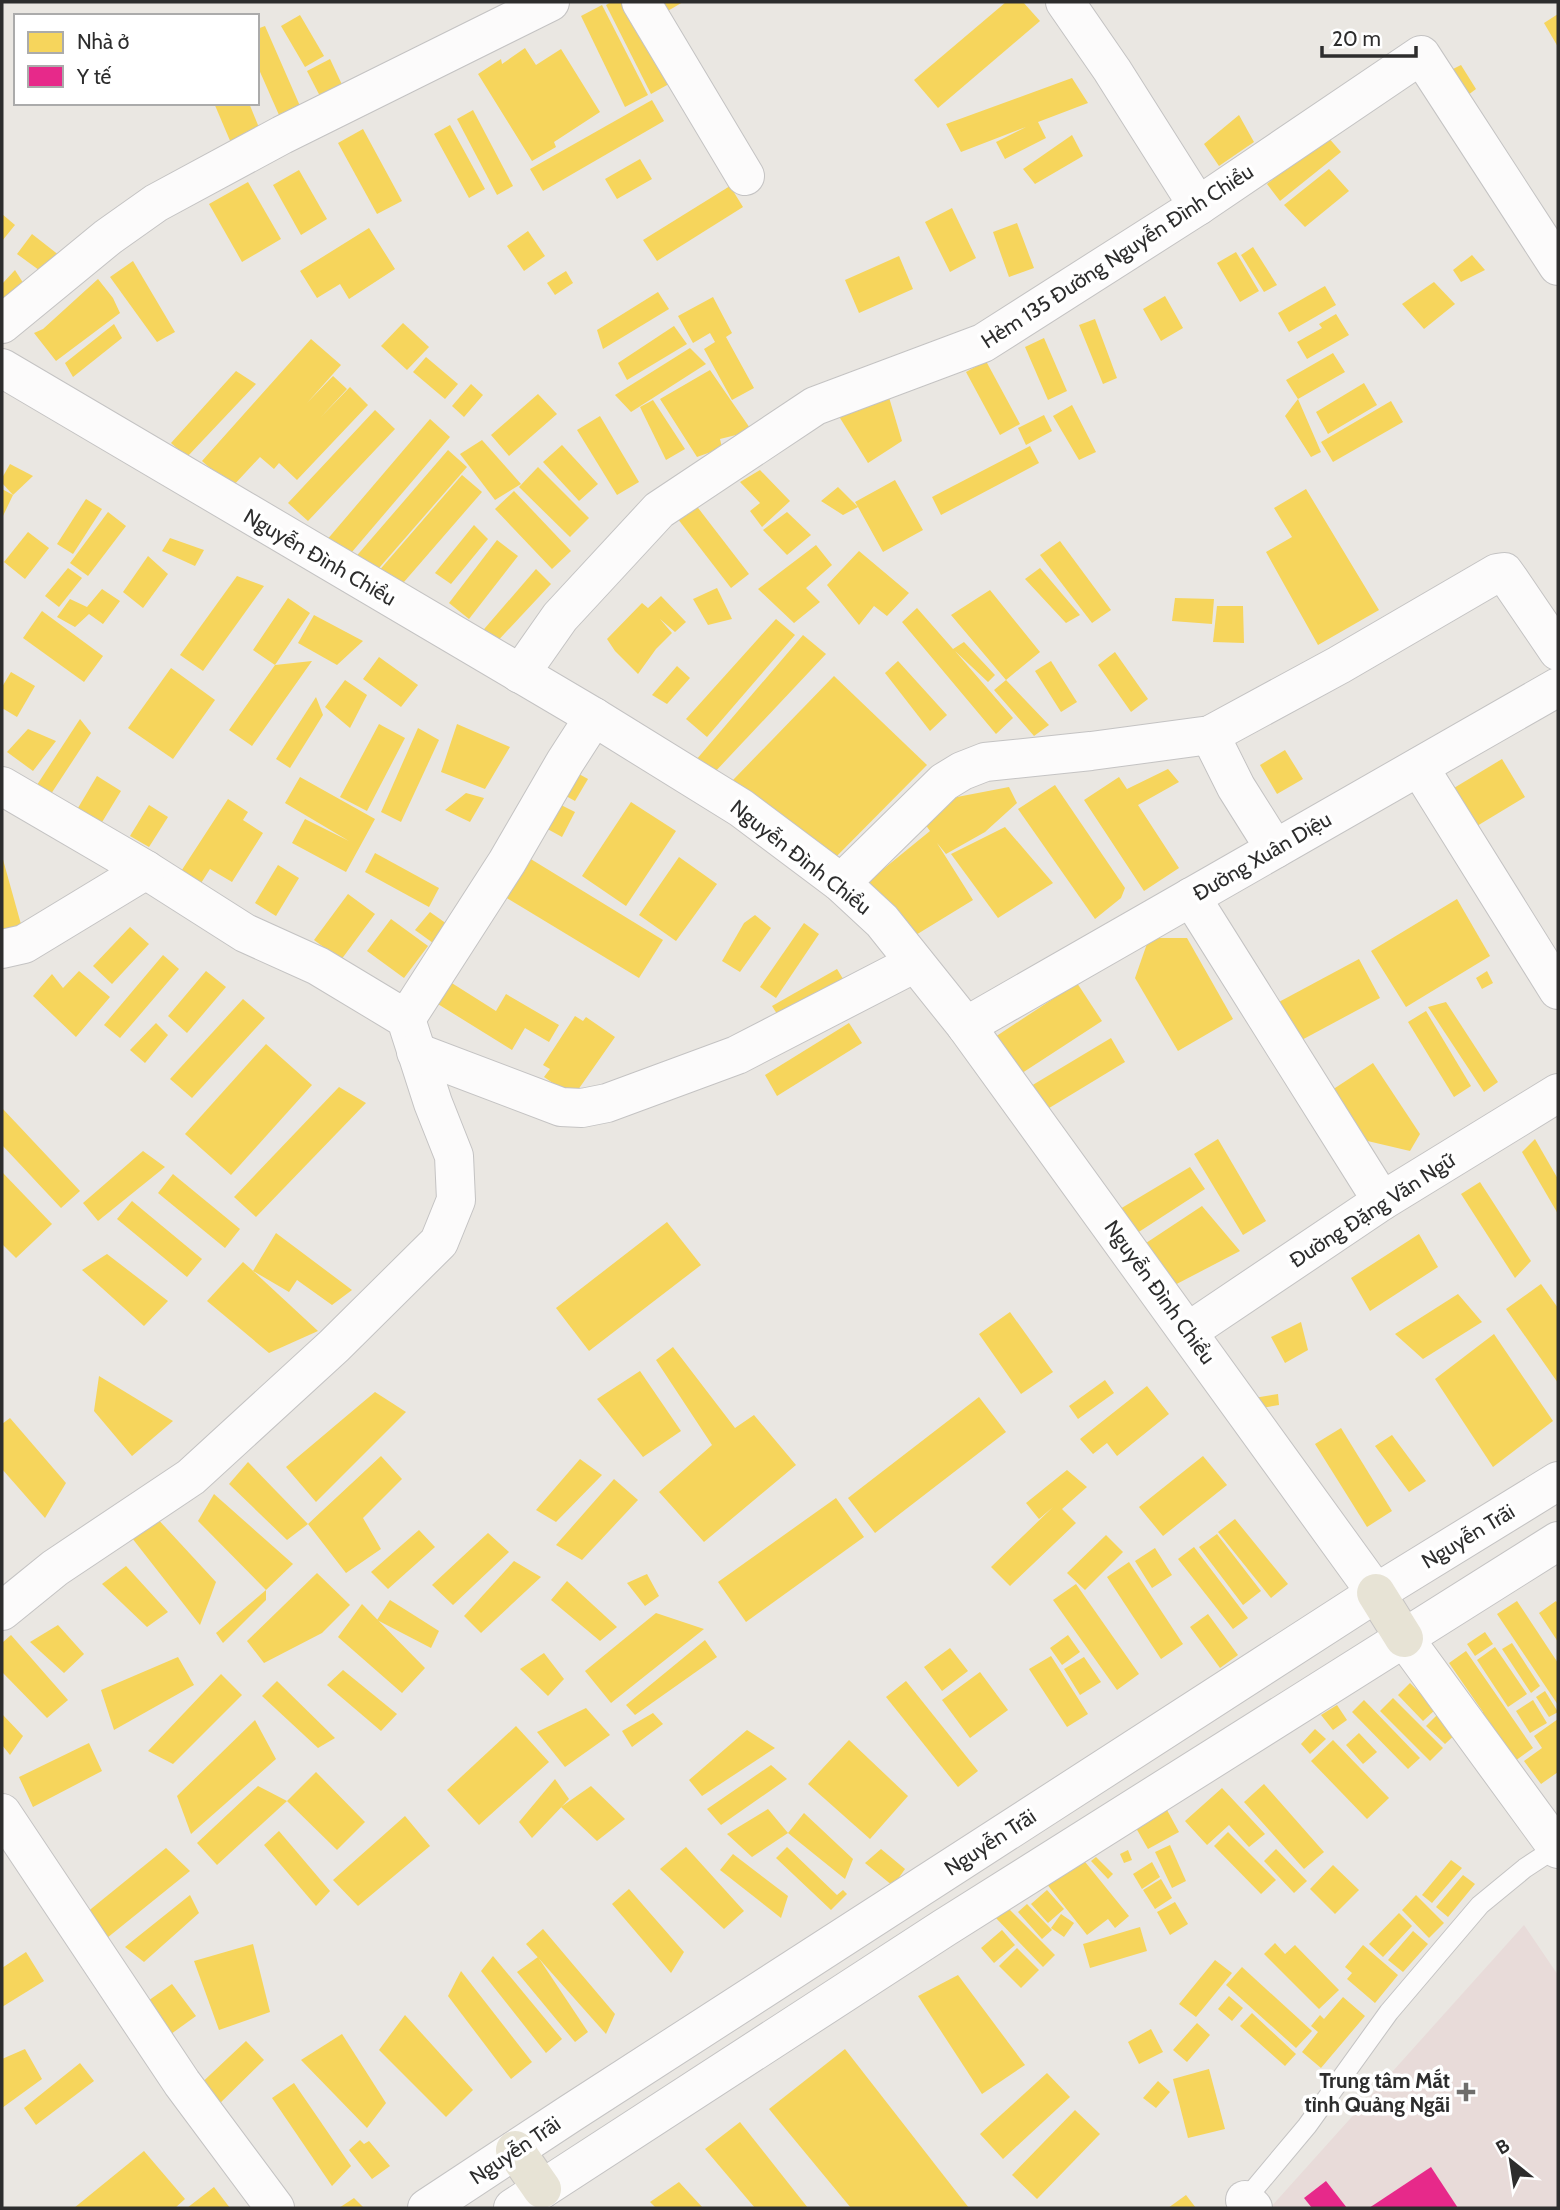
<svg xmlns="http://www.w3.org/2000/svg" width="1560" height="2210" font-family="Cabin,sans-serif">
<rect width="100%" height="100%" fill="#eae7e2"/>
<path fill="#e8dbd9" d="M1524,1925l34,50v233h-288z"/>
<g fill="#f6d55c">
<path d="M611,2h22l43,78 -25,14 -45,-89z"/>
<path d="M660,2h23l-17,10z"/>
<path d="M1006,2h17l17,19 -102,87 -24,-28z"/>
<path d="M602,5l46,90 -23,12 -44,-91z"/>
<path d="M1558,14v33l-14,-24z"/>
<path d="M300,15l24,41 -19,11 -24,-41z"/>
<path d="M265,26l35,80 -21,9 -22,-50v-36z"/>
<path d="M525,48l11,17 25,-16 39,63 -46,30 2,5 -24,14 -54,-87 23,-15 1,5z"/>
<path d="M330,59l15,32 -22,11 -16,-31z"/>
<path d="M1461,65l15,24 -20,15 -19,-27z"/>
<path d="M1072,78l16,25 -50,19 8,16 -41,21 -9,-17 30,-15 -65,25 -15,-28z"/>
<path d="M652,100l12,21 -121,70 -13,-22z"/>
<path d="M214,103h35l11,27 -29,13z"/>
<path d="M473,110l40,76 -16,9 -40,-76z"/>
<path d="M1239,115l15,27 -35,24 -15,-22z"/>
<path d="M450,125l35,64 -16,9 -35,-64z"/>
<path d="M363,129l39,72 -25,13 -39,-71z"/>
<path d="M1072,135l11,21 -48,28 -12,-15z"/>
<path d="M1327,136l14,16 -61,49 -13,-17z"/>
<path d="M640,159l12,20 -35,20 -12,-20z"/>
<path d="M1329,169l20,22 -44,36 -21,-22z"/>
<path d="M299,170l28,49 -26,16 -28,-50z"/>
<path d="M248,182l33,57 -39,23 -33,-58z"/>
<path d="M730,186l13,21 -86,54 -14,-21z"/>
<path d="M952,208l24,50 -26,14 -25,-50z"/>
<path d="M2,214l13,11 -13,16z"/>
<path d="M1017,223l17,45 -25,9 -16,-45z"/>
<path d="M369,228l26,41 -46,30 -9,-15 -23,14 -17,-27z"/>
<path d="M528,231l17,25 -21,15 -17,-25z"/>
<path d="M32,234l37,29 -15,18 -37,-27z"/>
<path d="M1253,247l24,38 -13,7 -23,-37z"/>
<path d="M1236,252l23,39 -19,11 -23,-39z"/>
<path d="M1472,255l13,15 -24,12 -8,-12z"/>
<path d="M899,256l14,33 -54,24 -14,-33z"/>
<path d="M133,261l42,71 -18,10 -47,-65z"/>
<path d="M15,270l12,19 -15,16 -10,-9v-12z"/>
<path d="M566,271l7,12 -18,12 -8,-12z"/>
<path d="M98,279l15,19 7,15 -64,48 -22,-28 9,-4z"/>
<path d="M1434,282l21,22 -31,25 -22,-25z"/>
<path d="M1325,286l11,19 -47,27 -11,-19z"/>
<path d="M658,292l11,17 -66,40 -6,-19z"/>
<path d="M1165,296l18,32 -22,13 -18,-32z"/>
<path d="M713,297l19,36 -6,4 28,51 -22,12 -28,-51 11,-7 -5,-9 -17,10 -15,-27z"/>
<path d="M1336,314l13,21 -42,24 -10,-17 25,-14 -3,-4z"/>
<path d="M1095,319l22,59 -14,6 -24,-59z"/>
<path d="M403,323l26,24 -22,23 -26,-24z"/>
<path d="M114,324l8,14 -49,39 -8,-14z"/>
<path d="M674,326l13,18 -60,36 -9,-17z"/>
<path d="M1044,338l23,53 -19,9 -23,-53z"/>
<path d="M311,339l30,26 -34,38 26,-27 14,13 -27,29 30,-31 18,18 -71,75 -18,-17 -5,6 -14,-12 -28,30 -30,-26z"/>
<path d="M690,348l16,16 -75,48 -16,-17z"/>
<path d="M1333,353l12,19 -47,27 23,53 -10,5 -26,-41 13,-17 -12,-19z"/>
<path d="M426,357l32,27 -13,15 -32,-27z"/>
<path d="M986,361l34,63 -20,11 -34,-63z"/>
<path d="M710,370l42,61 -32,8 2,9 -25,9 -37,-58z"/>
<path d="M236,371l20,13 -69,73 -16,-14z"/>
<path d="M1364,383l13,22 -49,29 -12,-22z"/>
<path d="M471,384l12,11 -19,22 -12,-11z"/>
<path d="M538,394l19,20 -48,42 -18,-21z"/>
<path d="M888,394l14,47 -34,22 -33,-53z"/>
<path d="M653,400l32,49 -19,11 -26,-53z"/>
<path d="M1391,401l12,21 -70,40 -12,-20z"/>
<path d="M1072,405l24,47 -17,8 -26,-44z"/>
<path d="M375,410l20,19 -87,92 -20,-18z"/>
<path d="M1044,415l8,16 -26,14 -8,-17z"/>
<path d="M600,416l39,66 -22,13 -40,-65z"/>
<path d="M430,419l20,18 -110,129 -20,-18z"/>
<path d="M482,440l39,44 -26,16 -35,-46z"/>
<path d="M562,445l36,39 -19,17 -36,-39z"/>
<path d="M1030,446l9,17 -98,52 -9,-18z"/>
<path d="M448,450l19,17 -101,116 -19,-16z"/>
<path d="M10,464l23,12 -20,19 -11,-12v-5z"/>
<path d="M538,467l51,51 -19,19 -51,-50z"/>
<path d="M760,470l30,31 -28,26 -12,-16 10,-8 -20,-21z"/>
<path d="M462,475l20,17 -85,98 -20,-17z"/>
<path d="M895,480l28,50 -40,22 -25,-45 -15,8 -22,-14 17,-14 20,20 -3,-5z"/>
<path d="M2,489l11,6 -11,23z"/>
<path d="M1306,489l73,121 -61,35 -52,-93 26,-15 -18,-29z"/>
<path d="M514,491l57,60 -19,18 -57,-60z"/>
<path d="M86,499l16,10 -29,45 -16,-10z"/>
<path d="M692,500l57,74 -18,14 -57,-74z"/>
<path d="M108,512l18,14 -38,50 -18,-13z"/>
<path d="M787,512l24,23 -24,20 -24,-25z"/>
<path d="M474,525l14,14 -37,45 -16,-11z"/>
<path d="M28,532l21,16 -24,31 -21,-17z"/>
<path d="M170,538l34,12 -9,16 -33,-15z"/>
<path d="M497,540l21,16 -49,63 -20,-16z"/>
<path d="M1060,541l51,69 -19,13 -52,-68z"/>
<path d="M816,545l16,20 -26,23 14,14 -26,21 -36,-34z"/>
<path d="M859,551l50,42 -22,23 -13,-10 -15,19 -32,-40z"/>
<path d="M148,556l20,18 -25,34 -20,-16z"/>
<path d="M68,568l14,10 -23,29 -14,-11z"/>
<path d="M1040,568l40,47 -14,8 -41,-44z"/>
<path d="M536,569l15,15 -59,63 -13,-12z"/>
<path d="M237,576l27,10 -61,85 -23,-16z"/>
<path d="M717,588l15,31 -24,6 -15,-26z"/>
<path d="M102,589l18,12 -17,23 -14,-10 -14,13 -18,-10 13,-18 17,8z"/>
<path d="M990,590l50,62 -34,28 43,45 -15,11 -40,-46 12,-10 -55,-65z"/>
<path d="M661,596l25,26 -11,10 -15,-13 12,14 -16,16 -18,25 -23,-23 -8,-12 35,-36 6,5z"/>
<path d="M288,598l22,15 -35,52 37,-4 -60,85 -23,-16 46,-65 -22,-15z"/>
<path d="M1175,598l39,1 -2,25 -40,-3z"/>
<path d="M1217,606h26l1,37 -31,-1z"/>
<path d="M917,608l36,41 11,-7 31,33 -7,7 -33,-31 58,67 -17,16 -94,-112z"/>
<path d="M42,611l61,45 -19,26 -61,-44z"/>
<path d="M314,615l49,26 -26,24 -39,-22z"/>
<path d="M776,619l19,16 -88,102 -21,-18z"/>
<path d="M803,635l23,19 -113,120 -17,-14z"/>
<path d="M1115,652l33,47 -17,13 -33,-47z"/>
<path d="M379,657l39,28 -17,22 -38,-28z"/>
<path d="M898,661l49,54 -17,16 -45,-58z"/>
<path d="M1051,661l26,41 -16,10 -26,-41z"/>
<path d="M677,666l13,12 -23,26 -15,-9z"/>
<path d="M171,668l44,32 -42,59 -45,-31z"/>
<path d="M11,672l24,14 -18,31 -15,-9v-21z"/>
<path d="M834,676l93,89 -103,104 -91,-89z"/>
<path d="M345,680l22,15 -17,33 -25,-21z"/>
<path d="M316,697l7,18 -33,53 -14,-9z"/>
<path d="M80,719l11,14 -44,67 -14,-9z"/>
<path d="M379,724l26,14 -38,73 -27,-14z"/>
<path d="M457,724l53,23 -25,42 -44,-17z"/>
<path d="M418,728l21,12 -38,82 -20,-10z"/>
<path d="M28,729l28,12 -23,30 -26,-19z"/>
<path d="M1285,750l18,29 -26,15 -17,-29z"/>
<path d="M1502,759l23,38 -48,29 -23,-38z"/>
<path d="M570,769l18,10 -13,22 -18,-10z"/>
<path d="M1168,769l11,13 -41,23 41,63 -35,23 -60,-91 35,-23 8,12z"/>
<path d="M97,776l24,15 -25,41 -24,-14z"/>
<path d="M300,777l75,42 -29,53 -54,-29 13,-24 44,22 -64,-38z"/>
<path d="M1055,785l70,103 -4,10 -26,21 -77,-110z"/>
<path d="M1009,787l8,16 -32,29 -39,22 -9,-11 36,57 -67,41 -41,-57 65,-53 -10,-14 37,-20z"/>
<path d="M466,793l18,5 -14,24 -25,-12z"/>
<path d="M228,799l20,13 -5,8 20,13 -31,49 -22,-13 -14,22 -20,-12z"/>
<path d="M555,802l20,10 -13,25 -20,-11z"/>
<path d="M631,802l45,29 -50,75 -44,-30z"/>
<path d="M149,805l19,12 -19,30 -19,-11z"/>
<path d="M1005,827l48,56 -55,35 -47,-64z"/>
<path d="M516,850l147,90 -24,38 -147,-89z"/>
<path d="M375,853l64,35 -10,19 -64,-35z"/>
<path d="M2,856l22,79 -22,6z"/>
<path d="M679,857l38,27 -41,57 -37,-26z"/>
<path d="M278,865l21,13 -23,38 -21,-13z"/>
<path d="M348,894l27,20 -34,46 -27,-20z"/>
<path d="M1457,899l33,57 -84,51 -35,-56z"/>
<path d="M430,912l17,12 -14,19 -18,-13z"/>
<path d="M755,915l16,13 -31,44 -18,-11 22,-38z"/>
<path d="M391,919l37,27 -24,32 -37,-27z"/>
<path d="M804,923l15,11 -43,64 -16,-11z"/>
<path d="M130,927l19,17 -37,40 -19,-18z"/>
<path d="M1149,938h38l46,81 -55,32 -43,-73z"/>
<path d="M163,955l16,14 -59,69 -16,-13z"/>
<path d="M1359,959l21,39 -82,44 -21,-39z"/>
<path d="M837,969l11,18 -64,38 -12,-19z"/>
<path d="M79,971l31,26 -34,40 -43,-41 19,-22 11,14z"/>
<path d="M206,971l20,16 -39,46 -19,-17z"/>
<path d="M1487,971l6,12 -11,6 -6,-11z"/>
<path d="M447,980l49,31 10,-17 53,31 -10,17 -24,-14 -13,22 -79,-49z"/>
<path d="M1077,983l25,38 -86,56 -21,-40z"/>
<path d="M243,999l22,19 -73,80 -22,-19z"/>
<path d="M1446,1002l52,80 -14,10 -56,-85z"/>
<path d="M1426,1011l45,75 -17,11 -46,-75z"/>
<path d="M575,1016l8,5 3,-4 29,20 -42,60 -29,-20 6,-8 -7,-4z"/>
<path d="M156,1023l12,12 -23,28 -15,-13z"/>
<path d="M849,1023l13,20 -85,53 -12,-21z"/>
<path d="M1111,1038l14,24 -89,54 -15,-24z"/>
<path d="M266,1044l46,41 -81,90 -46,-41z"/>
<path d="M1373,1063l47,71 -10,17 -51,-12 -30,-47z"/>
<path d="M339,1087l27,16 -110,114 -22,-20z"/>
<path d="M2,1108l78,83 -19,17 -59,-63z"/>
<path d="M1218,1139l48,82 -23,14 -49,-81z"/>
<path d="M1535,1139l23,40v35l-36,-62z"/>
<path d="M143,1151l22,16 -67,54 -15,-18z"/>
<path d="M1190,1167l15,22 -74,48 -16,-25z"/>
<path d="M2,1172l50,52 -36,34 -14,-14z"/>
<path d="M173,1174l67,55 -15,19 -67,-55z"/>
<path d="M1480,1182l51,79 -16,17 -54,-84z"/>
<path d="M132,1201l70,58 -15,18 -70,-58z"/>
<path d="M1202,1206l38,45 -71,37 -29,-41z"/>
<path d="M667,1222l34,43 -112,86 -33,-43z"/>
<path d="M276,1233l76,57 -20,15 -35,-25 -8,12 -36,-21z"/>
<path d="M1419,1234l19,33 -68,44 -19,-33z"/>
<path d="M107,1254l61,47 -24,25 -62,-56z"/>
<path d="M243,1262l8,7 67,62 -49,22 -62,-52z"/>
<path d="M1541,1284l17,24v75l-52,-74z"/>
<path d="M1458,1294l24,28 -59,37 -28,-25z"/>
<path d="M1010,1312l43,60 -32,22 -42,-60z"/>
<path d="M1301,1322l7,28 -23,13 -14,-26z"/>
<path d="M1494,1334l59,87 -60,46 -58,-88z"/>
<path d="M673,1347l62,81 19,-13 42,50 -92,77 -45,-50 53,-47 -56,-85z"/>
<path d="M640,1371l41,60 -38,26 -46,-58z"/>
<path d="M99,1376l74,45 -41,35 -38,-45z"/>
<path d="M1105,1380l9,13 -36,26 -9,-13z"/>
<path d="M1147,1386l22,28 -52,42 -10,-13 -14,11 -13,-15z"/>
<path d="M375,1392l31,20 -90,90 -30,-35z"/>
<path d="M1278,1394l1,11 -29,5 -2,-11z"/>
<path d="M979,1397l27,35 -131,101 -27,-35z"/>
<path d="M10,1418l56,65 -21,35 -43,-49v-45z"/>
<path d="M1341,1428l51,83 -25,16 -52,-83z"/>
<path d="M1392,1435l34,46 -17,11 -34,-46z"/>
<path d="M381,1456l21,23 -39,39 18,31 -35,24 -38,-49z"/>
<path d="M1203,1456l24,29 -64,51 -24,-29z"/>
<path d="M580,1459l22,16 -46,47 -20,-12z"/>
<path d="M248,1462l60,62 -21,16 -58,-56z"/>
<path d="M1067,1470l20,17 -25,22 14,14 -66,63 -19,-19 62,-60 -14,12 -13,-16z"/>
<path d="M614,1479l24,21 -56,60 -26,-15z"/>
<path d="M214,1494l79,70 -27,26 -68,-69z"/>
<path d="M836,1498l28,39 -118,85 -28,-40z"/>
<path d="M155,1516l61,66 -16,43 -68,-87z"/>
<path d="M1235,1519l53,65 -17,14 -53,-66z"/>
<path d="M419,1530l16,17 -47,42 -17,-17z"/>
<path d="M488,1533l21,19 -56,53 -21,-20z"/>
<path d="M1217,1534l44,57 -18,14 -44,-58z"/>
<path d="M1106,1535l17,17 -38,38 -18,-17z"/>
<path d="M1194,1547l54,71 -15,11 -55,-70z"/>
<path d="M1155,1548l17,27 -20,13 -17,-27z"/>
<path d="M514,1561l27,16 -60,56 -17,-17z"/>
<path d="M1129,1562l54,82 -22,15 -54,-82z"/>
<path d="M126,1566l42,46 -21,15 -45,-43z"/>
<path d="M317,1573l33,32 -28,28 -58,30 -17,-22z"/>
<path d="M647,1574l12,22 -14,10 -18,-23z"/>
<path d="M567,1581l50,46 -17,14 -49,-41z"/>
<path d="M1076,1584l63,90 -22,16 -64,-90z"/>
<path d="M266,1590v10l-43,43 -7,-10z"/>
<path d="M390,1600l49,31 -8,17 -54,-28z"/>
<path d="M1517,1601l41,62v42l-61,-91z"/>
<path d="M1556,1601l2,3v38l-19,-29z"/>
<path d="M362,1604l63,64 -23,25 -64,-56z"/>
<path d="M656,1613l48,16 -93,74 -26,-32z"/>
<path d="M1208,1614l30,41 -18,13 -30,-41z"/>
<path d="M58,1625l26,29 -20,19 -34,-31z"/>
<path d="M1485,1632l8,12 -18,12 -8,-12z"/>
<path d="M11,1635l57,65 -21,18 -45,-46v-29z"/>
<path d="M1068,1635l12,17 -18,13 -12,-17z"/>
<path d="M705,1640l12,17 -82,58 -9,-10z"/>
<path d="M1512,1643l28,43 -9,7 -29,-44z"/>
<path d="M1495,1647l32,47 -19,13 -31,-47z"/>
<path d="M950,1648l18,23 -26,20 -18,-24z"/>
<path d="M1466,1651l67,97 -18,13 -41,-42 9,-7 -34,-49z"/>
<path d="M544,1653l20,26 -16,17 -28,-27z"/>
<path d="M1051,1656l37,58 -21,13 -38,-58z"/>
<path d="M178,1657l16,28 -80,45 -13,-40z"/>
<path d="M1084,1657l17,25 -21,13 -16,-26z"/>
<path d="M343,1670l54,44 -16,17 -54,-46z"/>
<path d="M980,1672l28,38 -38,28 -28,-38z"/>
<path d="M221,1674l21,21 -69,69 -25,-13z"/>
<path d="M277,1681l58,57 -17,10 -56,-52z"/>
<path d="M906,1681l72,90 -20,16 -72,-90z"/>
<path d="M1410,1683l26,26 -13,12 -25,-26z"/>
<path d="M1545,1691l13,21 -9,5 -13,-20z"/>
<path d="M1393,1698l50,50 -13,13 -50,-50z"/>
<path d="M1364,1700l56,58 -12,11 -56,-57z"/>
<path d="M1533,1700l14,23 -17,10 -14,-22z"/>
<path d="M1337,1705l10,15 -14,10 -12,-15z"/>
<path d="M586,1708l24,27 -45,32 -28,-35z"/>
<path d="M1440,1712l19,19 -14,13 -19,-18z"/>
<path d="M653,1713l10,11 -31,23 -10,-16z"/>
<path d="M2,1714l21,22 -13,19 -8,-10z"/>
<path d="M1558,1719v53l-17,12 -17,-23 18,-13 -8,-12z"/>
<path d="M255,1720l21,39 -85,75 -14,-38z"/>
<path d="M516,1726l33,36 -70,63 -32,-35z"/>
<path d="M1315,1729l11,10 -16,15 -9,-10z"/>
<path d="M747,1730l28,18 -73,48 -13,-16z"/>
<path d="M1359,1733l18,19 -14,12 -17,-19z"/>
<path d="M849,1740l59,56 -38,43 -62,-55z"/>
<path d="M1333,1740l56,58 -22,21 -56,-58z"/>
<path d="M89,1743l13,28 -69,36 -14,-30z"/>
<path d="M771,1765l16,14 -66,46 -14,-16z"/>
<path d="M316,1772l49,50 -28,28 -50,-49z"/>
<path d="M555,1779l14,20 -37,39 -13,-16z"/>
<path d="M1264,1784l60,68 -20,17 -60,-67z"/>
<path d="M258,1786l29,15 -70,64 -20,-22z"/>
<path d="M591,1786l34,33 -28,22 -36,-34z"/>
<path d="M1222,1788l43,46 -16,13 -20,-22 -22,20 -22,-24z"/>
<path d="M768,1809l20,24 -36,24 -25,-23z"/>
<path d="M1167,1810l12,22 -31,17 -12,-21z"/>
<path d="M804,1813l49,46 -8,20 -57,-46z"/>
<path d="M405,1816l25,30 -72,60 -25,-26z"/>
<path d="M279,1831l51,60 -14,15 -52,-61z"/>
<path d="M1228,1832l48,48 -15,14 -47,-48z"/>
<path d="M1170,1845l16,36 -14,7 -17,-36z"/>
<path d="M686,1847l58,64 -20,18 -64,-60z"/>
<path d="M787,1847l50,48 6,-5 4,4 -16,16 -55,-52z"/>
<path d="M166,1848l24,23 -83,67 -21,-25z"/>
<path d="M881,1849l24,20 -12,17 -28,-23z"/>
<path d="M1276,1849l31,32 -13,12 -30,-32z"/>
<path d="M1128,1850l4,10 -8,3 -4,-9z"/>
<path d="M1077,1852l52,64 -14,12 -7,-9 -21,16 -41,-52z"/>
<path d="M733,1854l55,42 -7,22 -61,-48z"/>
<path d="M1096,1857l17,17 -5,5 -17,-18z"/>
<path d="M1451,1860l11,8 -30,35 -10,-8z"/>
<path d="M1152,1862l8,15 -18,12 -9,-15z"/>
<path d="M1333,1865l26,25 -24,24 -25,-25z"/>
<path d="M1463,1875l12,9 -27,33 -12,-10z"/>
<path d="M1161,1879l11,19 -17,11 -12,-19z"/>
<path d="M629,1889l55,63 -13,21 -59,-69z"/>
<path d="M1047,1890l17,19 -16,14 -17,-19z"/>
<path d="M190,1895l9,18 -55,49 -19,-15z"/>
<path d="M1416,1895l28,28 -15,15 -27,-28z"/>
<path d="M1175,1902l13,22 -18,11 -13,-23z"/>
<path d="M1004,1904l51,51 -12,12 -50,-52z"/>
<path d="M1027,1904l25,26 -10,9 -24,-27z"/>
<path d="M1399,1913l13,13 -29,31 -14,-13z"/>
<path d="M1061,1914l13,9 -10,14 -13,-9z"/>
<path d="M1140,1927l7,24 -57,17 -7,-24z"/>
<path d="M543,1929l72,85 -9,20 -80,-90z"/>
<path d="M1002,1930l13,15 -21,18 -13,-15z"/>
<path d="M1413,1931l15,13 -25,28 -15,-12z"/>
<path d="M1275,1943l10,11 10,-9 44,45 -20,19 -55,-55z"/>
<path d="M253,1944l17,68 -51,18 -25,-69z"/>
<path d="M1363,1945l35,30 -23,28 -28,-24 5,-6 -7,-6z"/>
<path d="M1017,1948l22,22 -18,18 -22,-22z"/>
<path d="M26,1952l18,29 -42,26v-39z"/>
<path d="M493,1956l69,83 -16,14 -65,-82z"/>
<path d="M538,1957l50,75 -13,10 -58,-70z"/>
<path d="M1215,1960l17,13 -36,44 -17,-13z"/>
<path d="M1242,1967l70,64 -16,17 -70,-63z"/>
<path d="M461,1971l71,91 -21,17 -63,-83z"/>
<path d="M958,1975l67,90 -43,29 -64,-98z"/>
<path d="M172,1984l24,32 -36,26 -25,-32z"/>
<path d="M1229,1996l14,12 -11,13 -14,-12z"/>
<path d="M1343,1997l22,19 -44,52 -19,-16 16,-20 -7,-6 9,-11 4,4z"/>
<path d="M1252,2013l44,41 -11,12 -45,-40z"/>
<path d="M405,2015l68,75 -27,27 -67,-67z"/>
<path d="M1197,2023l13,12 -23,27 -14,-12z"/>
<path d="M1151,2029l12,23 -24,12 -11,-22z"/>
<path d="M342,2034l44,69 -19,25 -66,-68z"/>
<path d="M246,2041l18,19 -54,53 -16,-23z"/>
<path d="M25,2049l17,30 -40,29v-49z"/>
<path d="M845,2049l124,159h-118l-82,-99z"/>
<path d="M80,2063l14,18 -58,44 -12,-17z"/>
<path d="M1209,2069l16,60 -37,9 -15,-59z"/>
<path d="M1047,2073l23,24 -67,62 -23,-25z"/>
<path d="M1158,2081l12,11 -14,16 -13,-10z"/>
<path d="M294,2083l57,83 -19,20 -60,-88z"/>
<path d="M1075,2110l25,24 -63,65 -25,-24z"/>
<path d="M740,2122l68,86h-53l-50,-59z"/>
<path d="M360,2140l4,4 5,-3 21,25 -18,13 -23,-29z"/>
<path d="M144,2151l41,48 -10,9h-101z"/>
<path d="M679,2182l24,26h-47l-6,-6z"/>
<path d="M214,2187l16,21h-43z"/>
<path d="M1186,2195l10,13h-28z"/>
<path d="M354,2198l10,10h-25z"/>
</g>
<g fill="#e7298a">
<path d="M1431,2167l27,41h-89z"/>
<path d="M1326,2181l21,27h-35l-8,-10z"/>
</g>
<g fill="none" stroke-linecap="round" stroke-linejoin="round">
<g stroke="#c4c3c3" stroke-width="21">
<path id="service" d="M1245,2200l62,-74 82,-114 91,-107 45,-37 32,-21"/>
</g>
<g stroke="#c4c3c3" stroke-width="40">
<g id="minor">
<path d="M641,2l104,174"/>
<path d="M1065,2l47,68 86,136"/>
<path d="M2,324l106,-87 48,-34 126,-68 268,-133"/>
<path d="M520,674l40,-57 99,-107 156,-104 168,-63 215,-137 223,-151 137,211"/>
<path d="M1210,735l26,52 39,62"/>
<path d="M1419,767l139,223"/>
<path d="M2,786l144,84 99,63 73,33 88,53 27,84 21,53 2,44 -17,42 -105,104 -143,131 -136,91 -53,43"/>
<path d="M841,883l103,-101 18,-11 23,-9 106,-11 119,-16 129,-70 158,-92 7,-1 5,7 49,72"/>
<path d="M1191,897l191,304"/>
<path d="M2,949l22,-5 122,-74"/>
<path d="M406,1019l101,-157 58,-100 29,-45"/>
<path d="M966,1026l592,-339"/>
<path d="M416,1052l145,55 21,1 25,-5 130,-48 178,-92"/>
<path d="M1189,1331l193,-130 176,-108"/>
<path d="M1404,1638l154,211"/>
<path d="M2,1813l180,270 93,125"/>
<path d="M1245,2200l8,8"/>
</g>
</g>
<g stroke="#c4c3c3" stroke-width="40">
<path id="tertiary" d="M2,368l592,349 147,91 100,75 41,38 84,105 410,567"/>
</g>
<g stroke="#c4c3c3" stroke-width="40">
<g id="secondary">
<path d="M427,2208l144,-95 805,-520 182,-112"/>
<path d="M513,2208l431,-280 614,-387"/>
</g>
</g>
<g stroke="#c6c4c3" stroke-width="40">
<g id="primary">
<path d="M1376,1593l28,45"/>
<path d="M515,2150l27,39"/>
</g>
</g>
<use href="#service" stroke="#fcfbfb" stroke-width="19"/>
<use href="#minor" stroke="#fcfbfb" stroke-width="38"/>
<use href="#tertiary" stroke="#fcfbfb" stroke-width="38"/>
<use href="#secondary" stroke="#fcfbfb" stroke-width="38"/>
<use href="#primary" stroke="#e7e3d5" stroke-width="38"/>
</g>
<path fill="#6f6e6c" stroke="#fff" stroke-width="2.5" d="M1462.5 2081.5h7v7h7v7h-7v7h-7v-7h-7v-7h7z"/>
<g text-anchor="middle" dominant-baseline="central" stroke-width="7" stroke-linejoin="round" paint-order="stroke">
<g font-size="21" fill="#2d2d2d" stroke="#fff">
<text transform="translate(1117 256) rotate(-33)">Hẻm 135 Đường Nguyễn Đình Chiểu</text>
<text transform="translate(320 557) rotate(30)">Nguyễn Đình Chiểu</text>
<text transform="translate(1262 856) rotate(-30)">Đường Xuân Diệu</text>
<text transform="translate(801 857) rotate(38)">Nguyễn Đình Chiểu</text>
<text transform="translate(1372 1210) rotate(-33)">Đường Đặng Văn Ngữ</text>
<text transform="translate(1160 1292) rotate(54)">Nguyễn Đình Chiểu</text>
<text transform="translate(1468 1536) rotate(-31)">Nguyễn Trãi</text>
<text transform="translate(990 1842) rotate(-33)">Nguyễn Trãi</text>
<text transform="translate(515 2150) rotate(-34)">Nguyễn Trãi</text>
</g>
<g font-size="21" font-weight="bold" fill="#2d2d2d" stroke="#fff" text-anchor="end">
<text x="1450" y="2080">Trung tâm Mắt<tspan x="1450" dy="24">tỉnh Quảng Ngãi</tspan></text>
</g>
</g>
<rect width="1560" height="2210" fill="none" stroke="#2d2d2d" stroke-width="7"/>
<rect x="14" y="14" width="245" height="91" fill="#ffffff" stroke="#ababab" stroke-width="2"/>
<rect x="28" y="32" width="35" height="21" fill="#f6d55c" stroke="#ababab" stroke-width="2"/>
<text x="77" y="49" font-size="21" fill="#2d2d2d">Nhà ở</text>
<rect x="28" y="66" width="35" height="21" fill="#e7298a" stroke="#ababab" stroke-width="2"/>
<text x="77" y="84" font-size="21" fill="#2d2d2d">Y tế</text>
<g transform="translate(1511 2161) rotate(330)" stroke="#ffffff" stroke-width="5" paint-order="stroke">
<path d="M0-5L12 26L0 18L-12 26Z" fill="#2d2d2d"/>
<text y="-10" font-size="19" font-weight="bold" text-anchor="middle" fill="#2d2d2d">B</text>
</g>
<path d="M1322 46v10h94v-10" fill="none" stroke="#2d2d2d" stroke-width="3.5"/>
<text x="1332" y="46" font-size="21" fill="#2d2d2d" stroke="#ffffff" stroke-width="5" paint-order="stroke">20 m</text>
</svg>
